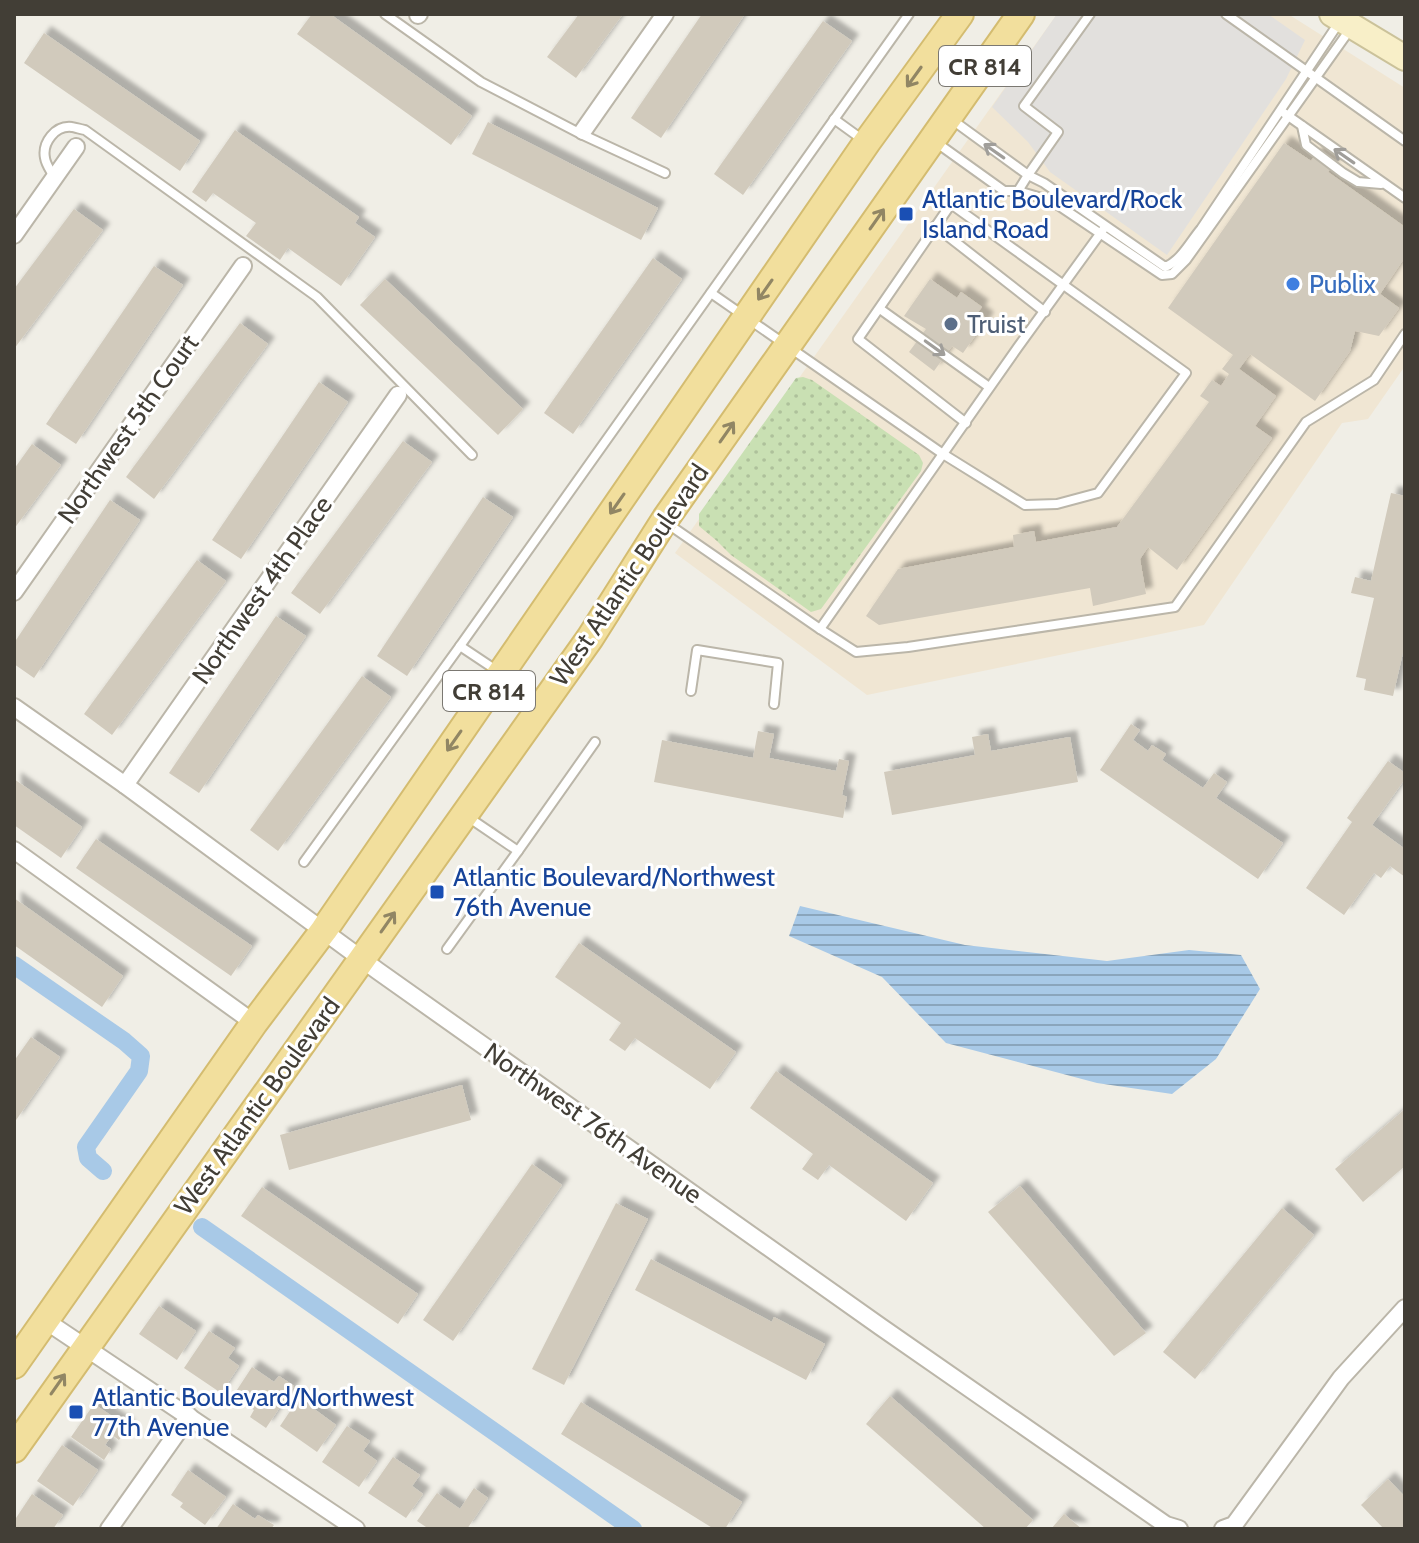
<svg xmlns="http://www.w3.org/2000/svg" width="1419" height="1543" font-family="Cabin,sans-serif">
<defs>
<pattern id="green-dots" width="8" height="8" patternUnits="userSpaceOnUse" patternTransform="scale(2)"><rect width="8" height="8" fill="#c9e0b3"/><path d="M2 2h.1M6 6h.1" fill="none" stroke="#aec19b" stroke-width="1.8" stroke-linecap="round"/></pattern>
<pattern id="water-rules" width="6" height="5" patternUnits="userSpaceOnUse" patternTransform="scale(2)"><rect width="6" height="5" fill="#a8c9e7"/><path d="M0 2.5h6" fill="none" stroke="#8aa5bc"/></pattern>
<filter id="shadow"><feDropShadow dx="7" dy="-7" stdDeviation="2" flood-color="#0004"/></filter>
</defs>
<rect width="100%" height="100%" fill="#f0eee6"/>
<path fill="#f0e6d3" d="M1057,14h231l117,74v278l-37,53 -26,4 -138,202 -337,70 -192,-142z"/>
<path fill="url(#green-dots)" d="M803,377l9,3 107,75 4,8 -2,8 -100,138 -10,3 -80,-57 -14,-14 -18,-15v-12l97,-136z"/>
<path fill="#e2e0dd" d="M1057,14h211l37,26 -19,39 -119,176 -117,-83 -22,-30 -36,-35z"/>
<path fill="url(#water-rules)" d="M800,906l165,39 142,16 82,-11 52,5 19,34 -44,70 -44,35 -75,-11 -151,-40 -64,-66 -93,-41z"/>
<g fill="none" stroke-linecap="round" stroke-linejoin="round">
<g stroke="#a8c9e7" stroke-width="18">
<path d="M14,965l110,76 17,15 -2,15 -53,76 2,11 15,13"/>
<path d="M202,1227l431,302"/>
</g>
</g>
<g fill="#d1cabc" filter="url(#shadow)">
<path d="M312,14h18l142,102 -21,29 -154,-111z"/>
<path d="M579,14h44l-47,64 -29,-21z"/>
<path d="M702,14h43l-84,124 -30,-20z"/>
<path d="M823,21l29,20 -109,154 -29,-21z"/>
<path d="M44,33l156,108 -20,30 -156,-108z"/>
<path d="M488,122l170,86 -17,32 -169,-86z"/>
<path d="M235,130l124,87 -4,6 20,14 -34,49 -53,-38 -8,12 -34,-24 10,-13 -43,-30 -7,9 -14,-10z"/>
<path d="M1284,143l27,18 8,-12 17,12 -8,11 77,55v30l-25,37 19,14 -20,28 -24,-5 -5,20 -35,50 -65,-47 -11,15 37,27 -21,30 17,12 -95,132 -29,-23 -8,12 6,35 -53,12 -3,-18 -211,37 -13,-9 32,-47 116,-22 -1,-12 21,-4 2,11 81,-15 92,-125 -9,-6 12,-16 9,6 8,-12 -7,-5 11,-14 -65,-47z"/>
<path d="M74,209l29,21 -89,119v-60z"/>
<path d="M653,258l29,21 -109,155 -29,-21z"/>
<path d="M154,266l29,19 -107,159 -30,-20z"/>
<path d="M385,279l138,130 -25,26 -138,-130z"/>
<path d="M930,279l27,19 4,-6 21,15 -4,5 9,7 -24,34 -11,-7 -18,25 -25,-19 17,-23 -22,-13z"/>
<path d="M240,323l28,21 -114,155 -28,-22z"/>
<path d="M319,382l29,20 -107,157 -29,-19z"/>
<path d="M403,441l29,21 -112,152 -29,-21z"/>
<path d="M32,444l29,21 -47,64v-60z"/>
<path d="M1391,493l14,3v148l-12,52 -29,-6 2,-11 -10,-2 18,-79 -23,-5 4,-16 16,4z"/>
<path d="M483,497l30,20 -106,159 -30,-20z"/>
<path d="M110,500l30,20 -106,158 -20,-14v-21z"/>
<path d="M197,560l29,21 -114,154 -28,-21z"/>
<path d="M276,616l30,20 -107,157 -30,-20z"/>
<path d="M362,676l29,21 -113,154 -28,-21z"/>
<path d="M1131,724l9,6 -7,10 15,11 4,-6 14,9 -4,6 41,28 11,-15 13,9 -11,16 67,45 -25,36 -158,-109z"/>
<path d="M758,731l16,3 -5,24 67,13 3,-12 10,2 -7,34 5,2 -4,21 -189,-36 8,-42 91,18z"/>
<path d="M988,734l3,17 79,-14 8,45 -186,33 -8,-43 91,-17 -3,-18z"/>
<path d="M1388,761l17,12v6l-33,46 33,24v28l-15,-11 -9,12 -7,-5 -30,42 -38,-27 46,-66 -5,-4z"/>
<path d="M14,779l68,48 -21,31 -47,-33z"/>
<path d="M96,839l156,107 -21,30 -155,-108z"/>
<path d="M14,898l109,78 -21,31 -88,-62z"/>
<path d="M579,943l157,109 -26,37 -75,-51 -10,13 -16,-11 12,-17 -66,-46z"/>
<path d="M31,1037l29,20 -46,66v-62z"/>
<path d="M776,1071l157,112 -27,38 -77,-56 -11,15 -16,-11 11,-15 -63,-46z"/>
<path d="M462,1085l9,35 -182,50 -9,-35z"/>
<path d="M1405,1109v57l-42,36 -28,-33z"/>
<path d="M532,1164l30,21 -109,156 -30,-21z"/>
<path d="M1020,1186l126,147 -32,23 -126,-144z"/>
<path d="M262,1187l156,107 -20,30 -157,-108z"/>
<path d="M616,1203l32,16 -84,166 -32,-16z"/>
<path d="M1282,1208l32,27 -119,144 -32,-27z"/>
<path d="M651,1259l121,63 2,-5 51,27 -19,36 -171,-90z"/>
<path d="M159,1306l37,25 -19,29 -38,-26z"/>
<path d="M209,1331l26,17 -7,10 11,8 -18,27 -37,-25z"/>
<path d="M252,1367l22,15 5,-6 15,10 -28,42 -16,-11 4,-7 -21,-14z"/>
<path d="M890,1396l143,124 -8,9h-39l-120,-105z"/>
<path d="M299,1398l37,27 -19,27 -37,-26z"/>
<path d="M581,1402l161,100 -17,27h-11l-153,-95z"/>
<path d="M94,1404l34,23 -9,13 -7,-5 -7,10 6,4 -7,11 -33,-23z"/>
<path d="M347,1426l23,15 -7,10 14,10 -18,26 -37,-25z"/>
<path d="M62,1445l36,25 -25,36 -36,-25z"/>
<path d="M393,1457l27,18 -8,11 11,8 -17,24 -38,-25z"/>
<path d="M188,1470l38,27 -21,28 -25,-18 3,-4 -12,-8z"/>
<path d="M1388,1479l17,18v32h-21l-23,-24z"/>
<path d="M474,1488l14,10 -21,31h-38l-12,-8 20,-28 23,16z"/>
<path d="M32,1494l31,21 -10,14h-39v-8z"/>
<path d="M233,1504l22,15 3,-4 16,10 -3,4h-55z"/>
<path d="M1064,1514l18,15h-31z"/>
</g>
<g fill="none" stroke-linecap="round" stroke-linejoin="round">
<g stroke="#bbb6a9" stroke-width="12">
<g id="service">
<path d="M385,14l96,68 100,52 84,39"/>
<path d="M1090,14l-66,92 34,26 -30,43 16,8 121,84c16,-6 25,-25 36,-38l139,-208"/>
<path d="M1226,14l179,127"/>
<path d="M1284,113l121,85"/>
<path d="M834,119l29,21"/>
<path d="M1302,126l4,19 37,28 15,9 23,2"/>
<path d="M937,143l67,48h14l10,-16 -77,-56"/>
<path d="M54,177c-3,-6 -8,-12 -9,-19 -3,-15 10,-33 27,-31 1,0 12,3 13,3l232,167 155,158"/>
<path d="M1018,191l34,10 110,74 10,-1 14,-14 165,-232"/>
<path d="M935,226l110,86"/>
<path d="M711,293l232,161 82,51 32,-1 41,-11 88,-120 -235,-169 -93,135 108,84"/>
<path d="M880,309l109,78"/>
<path d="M668,524l152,105 36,23 52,-5 267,-40 131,-185 68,-42 31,-46"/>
<path d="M820,629l198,-282 87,-120"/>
<path d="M460,646l39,26"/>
<path d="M691,691l6,-41 81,13 -4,41"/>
<path d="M518,851l77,-109"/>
<path d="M304,862l156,-216 449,-632"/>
<path d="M447,949l71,-98 -50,-34"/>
</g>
</g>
<g stroke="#bbb6a9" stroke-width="20">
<g id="minor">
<path d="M418,15l1,-1"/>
<path d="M583,131l82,-117"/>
<path d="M14,235l62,-88"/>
<path d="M14,592l229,-326"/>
<path d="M14,707l111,78 253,186 503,356 285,198 13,4"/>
<path d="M125,785l273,-390"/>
<path d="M14,850l240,173"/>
<path d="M46,1321l310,208"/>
<path d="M109,1529l80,-113"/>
<path d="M1223,1529l11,-4 107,-147 64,-70"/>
</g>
</g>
<g stroke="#cbc29a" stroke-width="28">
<path id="secondary" d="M1332,14l73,44"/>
</g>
<g stroke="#d4bc70" stroke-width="30">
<g id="primary">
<path d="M14,1365l240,-342 70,-93 543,-788 93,-128"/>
<path d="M14,1449l576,-811 76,-120 355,-504"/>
</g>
</g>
<use href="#service" stroke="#fff" stroke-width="8"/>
<use href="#minor" stroke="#fff" stroke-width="16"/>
<use href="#secondary" stroke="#f8efc8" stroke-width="24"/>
<use href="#primary" stroke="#f2df9d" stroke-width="26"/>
</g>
<defs><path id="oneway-shaft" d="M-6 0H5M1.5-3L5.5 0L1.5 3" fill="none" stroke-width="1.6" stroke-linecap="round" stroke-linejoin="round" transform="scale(2)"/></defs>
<g stroke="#918664">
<use href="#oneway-shaft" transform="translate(914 77) rotate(126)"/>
<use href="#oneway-shaft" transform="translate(877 219) rotate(-55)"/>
<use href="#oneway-shaft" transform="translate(765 290) rotate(125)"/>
<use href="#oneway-shaft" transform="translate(727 432) rotate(-55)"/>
<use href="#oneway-shaft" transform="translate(617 504) rotate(125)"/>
<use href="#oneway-shaft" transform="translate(454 741) rotate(125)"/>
<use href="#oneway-shaft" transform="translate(388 922) rotate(-55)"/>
<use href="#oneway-shaft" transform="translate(58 1384) rotate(-55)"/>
</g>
<g stroke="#a09e9a">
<use href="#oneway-shaft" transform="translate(994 151) rotate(-145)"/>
<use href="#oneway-shaft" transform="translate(1344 156) rotate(-145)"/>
<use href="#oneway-shaft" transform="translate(935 348) rotate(36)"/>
</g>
<g fill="#1a4fb4" stroke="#fff" stroke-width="3">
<rect x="898" y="206" width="16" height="16" rx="4"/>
<rect x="429" y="884" width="16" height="16" rx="4"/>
<rect x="68" y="1404" width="16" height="16" rx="4"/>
</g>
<circle fill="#3f7fe0" stroke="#fff" stroke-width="3" cx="1293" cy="284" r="8"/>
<circle fill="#5c6f8a" stroke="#fff" stroke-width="3" cx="951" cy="324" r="8"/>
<g text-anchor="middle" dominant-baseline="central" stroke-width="6" stroke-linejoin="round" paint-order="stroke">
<g fill="#fff" stroke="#7b7872" stroke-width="2">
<rect x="939" y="46" width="92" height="40" rx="6"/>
<rect x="443" y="671" width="92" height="40" rx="6"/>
</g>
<g font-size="24" font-weight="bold" fill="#423e36">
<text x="985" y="66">CR 814</text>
<text x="489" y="691">CR 814</text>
</g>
<g font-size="26" fill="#164399" stroke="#fff" text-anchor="start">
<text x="922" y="199">Atlantic Boulevard/Rock<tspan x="922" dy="30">Island Road</tspan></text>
<text x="453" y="877">Atlantic Boulevard/Northwest<tspan x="453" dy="30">76th Avenue</tspan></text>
<text x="92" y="1397">Atlantic Boulevard/Northwest<tspan x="92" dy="30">77th Avenue</tspan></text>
</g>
<g font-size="26" fill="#366cbe" stroke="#fff" text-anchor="start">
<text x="1309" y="284">Publix</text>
</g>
<g font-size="26" fill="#4e5e75" stroke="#fff" text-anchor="start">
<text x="967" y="324">Truist</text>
</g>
<g font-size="26" fill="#423e36" stroke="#fff">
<text transform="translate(128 429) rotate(-55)">Northwest 5th Court</text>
<text transform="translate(629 575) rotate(-56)">West Atlantic Boulevard</text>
<text transform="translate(262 590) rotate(-55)">Northwest 4th Place</text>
<text transform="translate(257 1106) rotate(-54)">West Atlantic Boulevard</text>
<text transform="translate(593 1123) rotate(35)">Northwest 76th Avenue</text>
</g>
</g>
<rect width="1419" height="1543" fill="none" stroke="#423e36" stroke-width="32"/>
</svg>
